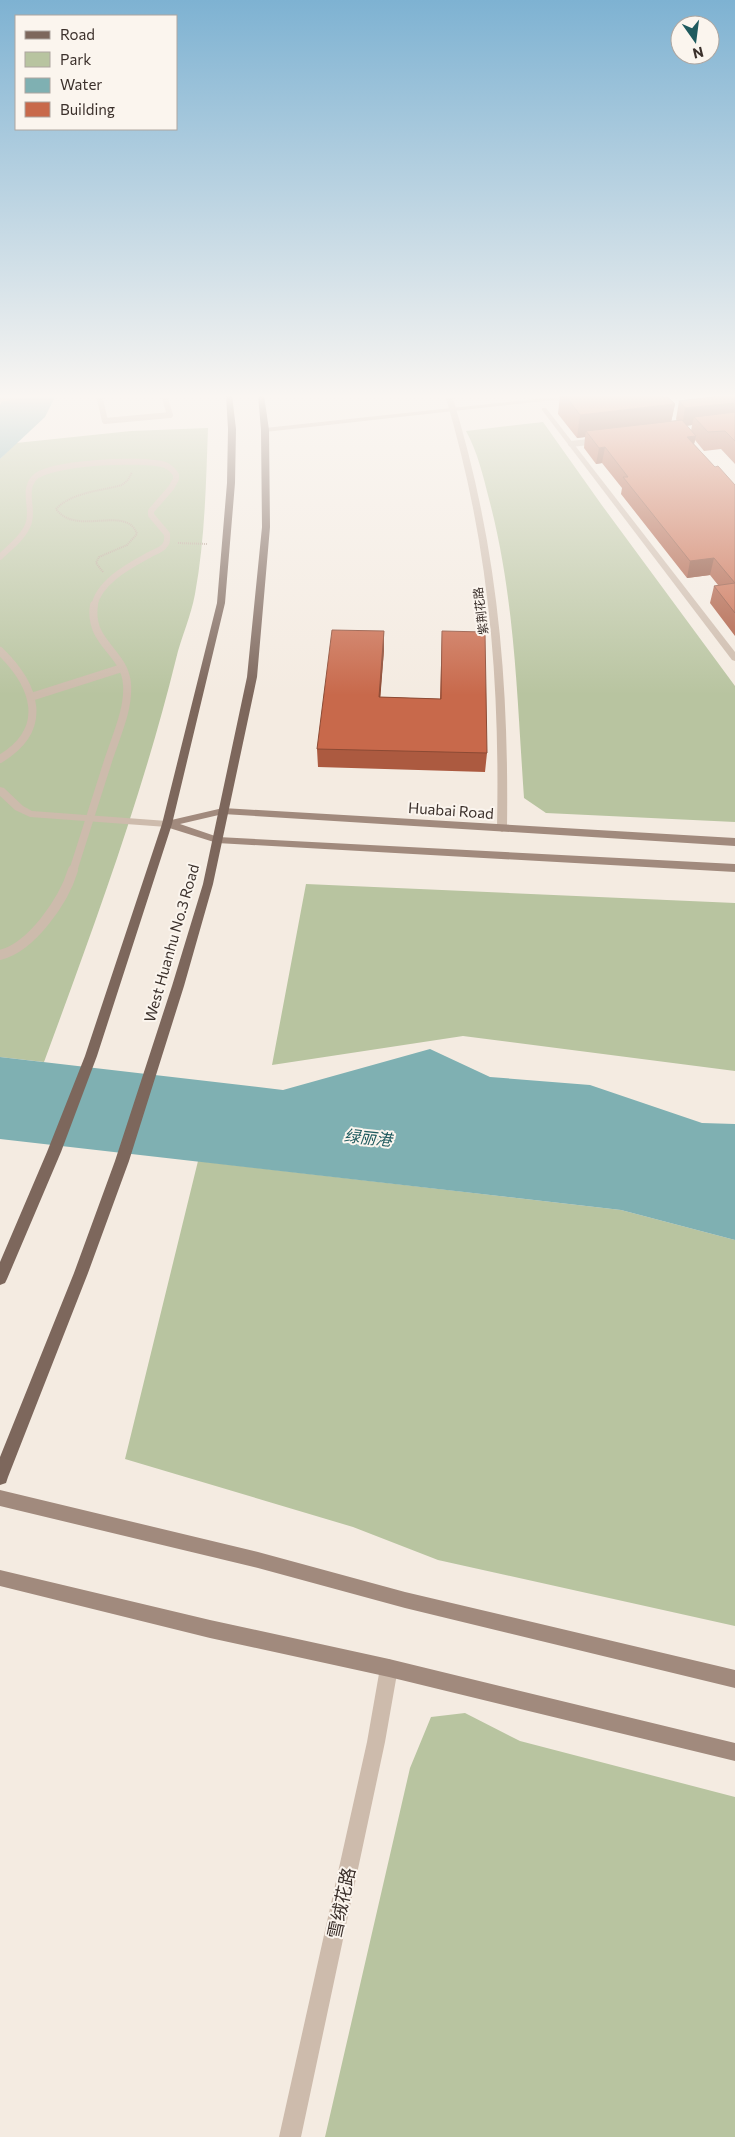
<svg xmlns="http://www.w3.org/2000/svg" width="735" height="2137" font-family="Commissioner,'Noto Sans SC',sans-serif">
<rect width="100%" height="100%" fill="#f4ebe1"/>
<g fill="#b8c4a0">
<path d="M543,422l58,82 134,182v136l-189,-9 -22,-15c-7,-100 -9,-201 -35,-299 -6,-23 -11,-46 -23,-68z"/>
<path d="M208,428c-2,55 -3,112 -13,166 -4,22 -14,44 -19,65 -34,138 -83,270 -132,403l-44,-5v-598l16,-16 115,-12z"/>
<path d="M306,884l429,19v168l-272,-35 -191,29z"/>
<path d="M198,1161l423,49 114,30v386l-297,-66 -85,-33 -228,-68z"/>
<path d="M465,1713l55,28 215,56v340h-410l85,-369 21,-51z"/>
</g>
<g fill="#7fb0b2">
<path d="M4,395h52l-11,22 -45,42v-54z"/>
<path d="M430,1049l60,28 100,8 112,38 33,1v116l-114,-30 -621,-71v-82l283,33z"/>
</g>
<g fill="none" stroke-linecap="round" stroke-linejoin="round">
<g stroke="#b9a596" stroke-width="2" stroke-dasharray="1 1" stroke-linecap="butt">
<path d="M178,543l29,1"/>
<path d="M103,572l-7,-9 3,-6 28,-12 10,-11c-10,-30 -61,3 -81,-25 16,-17 45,-18 66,-24l6,-5 4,-8"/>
</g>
<g stroke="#cdbbac" stroke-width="6">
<path d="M99,395l6,26 65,-6 -6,-20"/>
<path d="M571,444l26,-3"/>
<path d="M0,557c10,-10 25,-21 29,-35 4,-15 -6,-31 5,-44 14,-16 111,-20 131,-13 5,2 8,5 11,10v4l-5,9 -20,23v4l16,19c0,4 1,8 -2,11 -3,5 -11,7 -16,10 -20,11 -51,27 -55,52"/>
</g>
<g stroke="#cdbbac" stroke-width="8">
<path d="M0,651c36,35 50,78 0,108"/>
<path d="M31,697l91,-29"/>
<path d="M73,871c12,-38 24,-76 36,-113 8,-24 20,-50 18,-74 -2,-32 -39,-41 -33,-79"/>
</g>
<path stroke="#cdbbac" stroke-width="10" d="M0,955c32,-8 64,-55 73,-85"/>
<path fill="#cdbbac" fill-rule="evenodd" d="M0,787l4,1 19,18 9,5 135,10 5,3 -5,3 -137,-10 -15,-7 -15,-14z"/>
<g fill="#cdbbac" fill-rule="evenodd">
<path d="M23,395h25l-48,7v-4z"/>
<path d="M445,395h7c45,147 57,281 55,434l-5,3 -5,-3c3,-152 -8,-287 -52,-434z"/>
<path d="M542,408h4l189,244v9l-3,-1 -190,-250z"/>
<path d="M389,1659l6,3 3,6 -13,74 -84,395h-22l88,-395 13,-74 3,-6z"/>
</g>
<path fill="#cdbbac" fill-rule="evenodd" d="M572,395h26l-333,37 -4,-2 4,-2z"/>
<g fill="#a18a7d" fill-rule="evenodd">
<path d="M223,808l512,30v8l-512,-32 -43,10 38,13 517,27v8l-518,-29 -54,-17 -1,-2 5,-3z"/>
<path d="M0,1490l258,62 147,40 330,78v18l-330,-80 -147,-40 -258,-62z"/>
<path d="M0,1570l210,50 179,39 346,84v18l-346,-84 -179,-39 -210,-52z"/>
</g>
<g fill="#7d675c" fill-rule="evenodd">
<path d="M226,395h6l4,34 -1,54 -10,120 -53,221 -75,232 -36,96 -54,127 -2,4 -5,2v-23l47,-110 38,-96 77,-232 55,-221 10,-120 1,-54z"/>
<path d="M258,395h6l5,35 1,97 -13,150 -44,207 -29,102 -55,175 -41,112 -80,204 -2,6 -6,2v-28l74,-184 41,-112 57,-175 31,-102 44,-207 15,-150 -1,-97z"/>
</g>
</g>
<g fill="#ac5a40" fill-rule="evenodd">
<path d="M560,395h101l14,9 -4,18 6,-1 -1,-2 3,-18 56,-6v69l-14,-15 -17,2 -9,-11 -1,4 21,23 20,18v151l-25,-33 4,-17 4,-1 -8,-10 -23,3 -66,-84 1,-6 -20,-25 -6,1 -12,-16 1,-11 -8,1 -19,-24zM692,425l-1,6 -5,-5z"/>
<path d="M384,631v19l-4,47 60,2 2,-68 45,122 -2,19 -167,-5 -1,-18z"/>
</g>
<g fill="#8c4a34">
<path d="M735,403v18l-41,-4 -2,8 -10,1 3,-18z"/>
<path d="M675,404l-5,23 -84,4 -1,6 -8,1 3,-23z"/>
<path d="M696,436l-4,16 -5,-15z"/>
<path d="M605,447l-3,16 -6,1 3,-16z"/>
<path d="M714,558l-4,17 -23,3 3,-17z"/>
<path d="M384,631v19l-5,65v-18z"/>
</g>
<g fill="#c8694b" stroke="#8c4a34">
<path d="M565,395h96l1,2h6l7,7 -95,11z"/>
<path d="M728,395h7v8l-50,5 -6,-7z"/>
<path d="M735,412v29l-10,-10 -17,1 -14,-15z"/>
<path d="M682,420l14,16 -9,1 28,30 3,-1 17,19v128l-21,-27 21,-3 -21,-25 -24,3 -67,-84h5l-23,-30 -6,1 -13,-17z"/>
<path d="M332,630l52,1 -5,66 62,2 1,-68 43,1 2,121 -170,-4z"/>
</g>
<linearGradient id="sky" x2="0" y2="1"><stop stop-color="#7eb2d2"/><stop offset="0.57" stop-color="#faf6f2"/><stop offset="1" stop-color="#faf6f2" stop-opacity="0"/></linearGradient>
<rect width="735" height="695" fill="url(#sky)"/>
<g text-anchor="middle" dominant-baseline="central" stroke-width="4" stroke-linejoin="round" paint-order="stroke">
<g font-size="12" fill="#3b302b" stroke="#fbf5ee">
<text transform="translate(480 611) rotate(-97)">紫荆花路</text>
</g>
<g font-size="15" fill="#3b302b" stroke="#fbf5ee">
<text transform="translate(451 810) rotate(4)">Huabai Road</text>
<text transform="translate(171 943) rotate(-74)">West Huanhu No.3 Road</text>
</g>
<g font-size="16" font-style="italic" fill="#1f5a5e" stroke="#fbf5ee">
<text transform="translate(368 1137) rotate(6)">绿丽港</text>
</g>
<g font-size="18" fill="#3b302b" stroke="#fbf5ee">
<text transform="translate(341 1903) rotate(-78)">雪绒花路</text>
</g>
</g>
<rect x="15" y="15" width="162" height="115" fill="#fbf5ee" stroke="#aea6a0"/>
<rect x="25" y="31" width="25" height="8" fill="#7d675c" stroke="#aea6a0"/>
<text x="60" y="40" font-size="15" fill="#3b302b">Road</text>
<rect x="25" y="52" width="25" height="15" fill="#b8c4a0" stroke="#aea6a0"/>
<text x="60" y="65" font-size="15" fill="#3b302b">Park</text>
<rect x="25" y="78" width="25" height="15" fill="#7fb0b2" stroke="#aea6a0"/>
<text x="60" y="90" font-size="15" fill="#3b302b">Water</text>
<rect x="25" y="102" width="25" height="15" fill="#c8694b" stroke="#aea6a0"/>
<text x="60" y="115" font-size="15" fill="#3b302b">Building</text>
<g transform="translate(695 40) rotate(166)"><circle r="24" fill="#fbf5ee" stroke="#aea6a0"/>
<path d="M0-4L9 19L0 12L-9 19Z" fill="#1f5a5e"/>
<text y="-8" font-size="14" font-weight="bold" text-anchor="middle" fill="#3b302b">N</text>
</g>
</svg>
